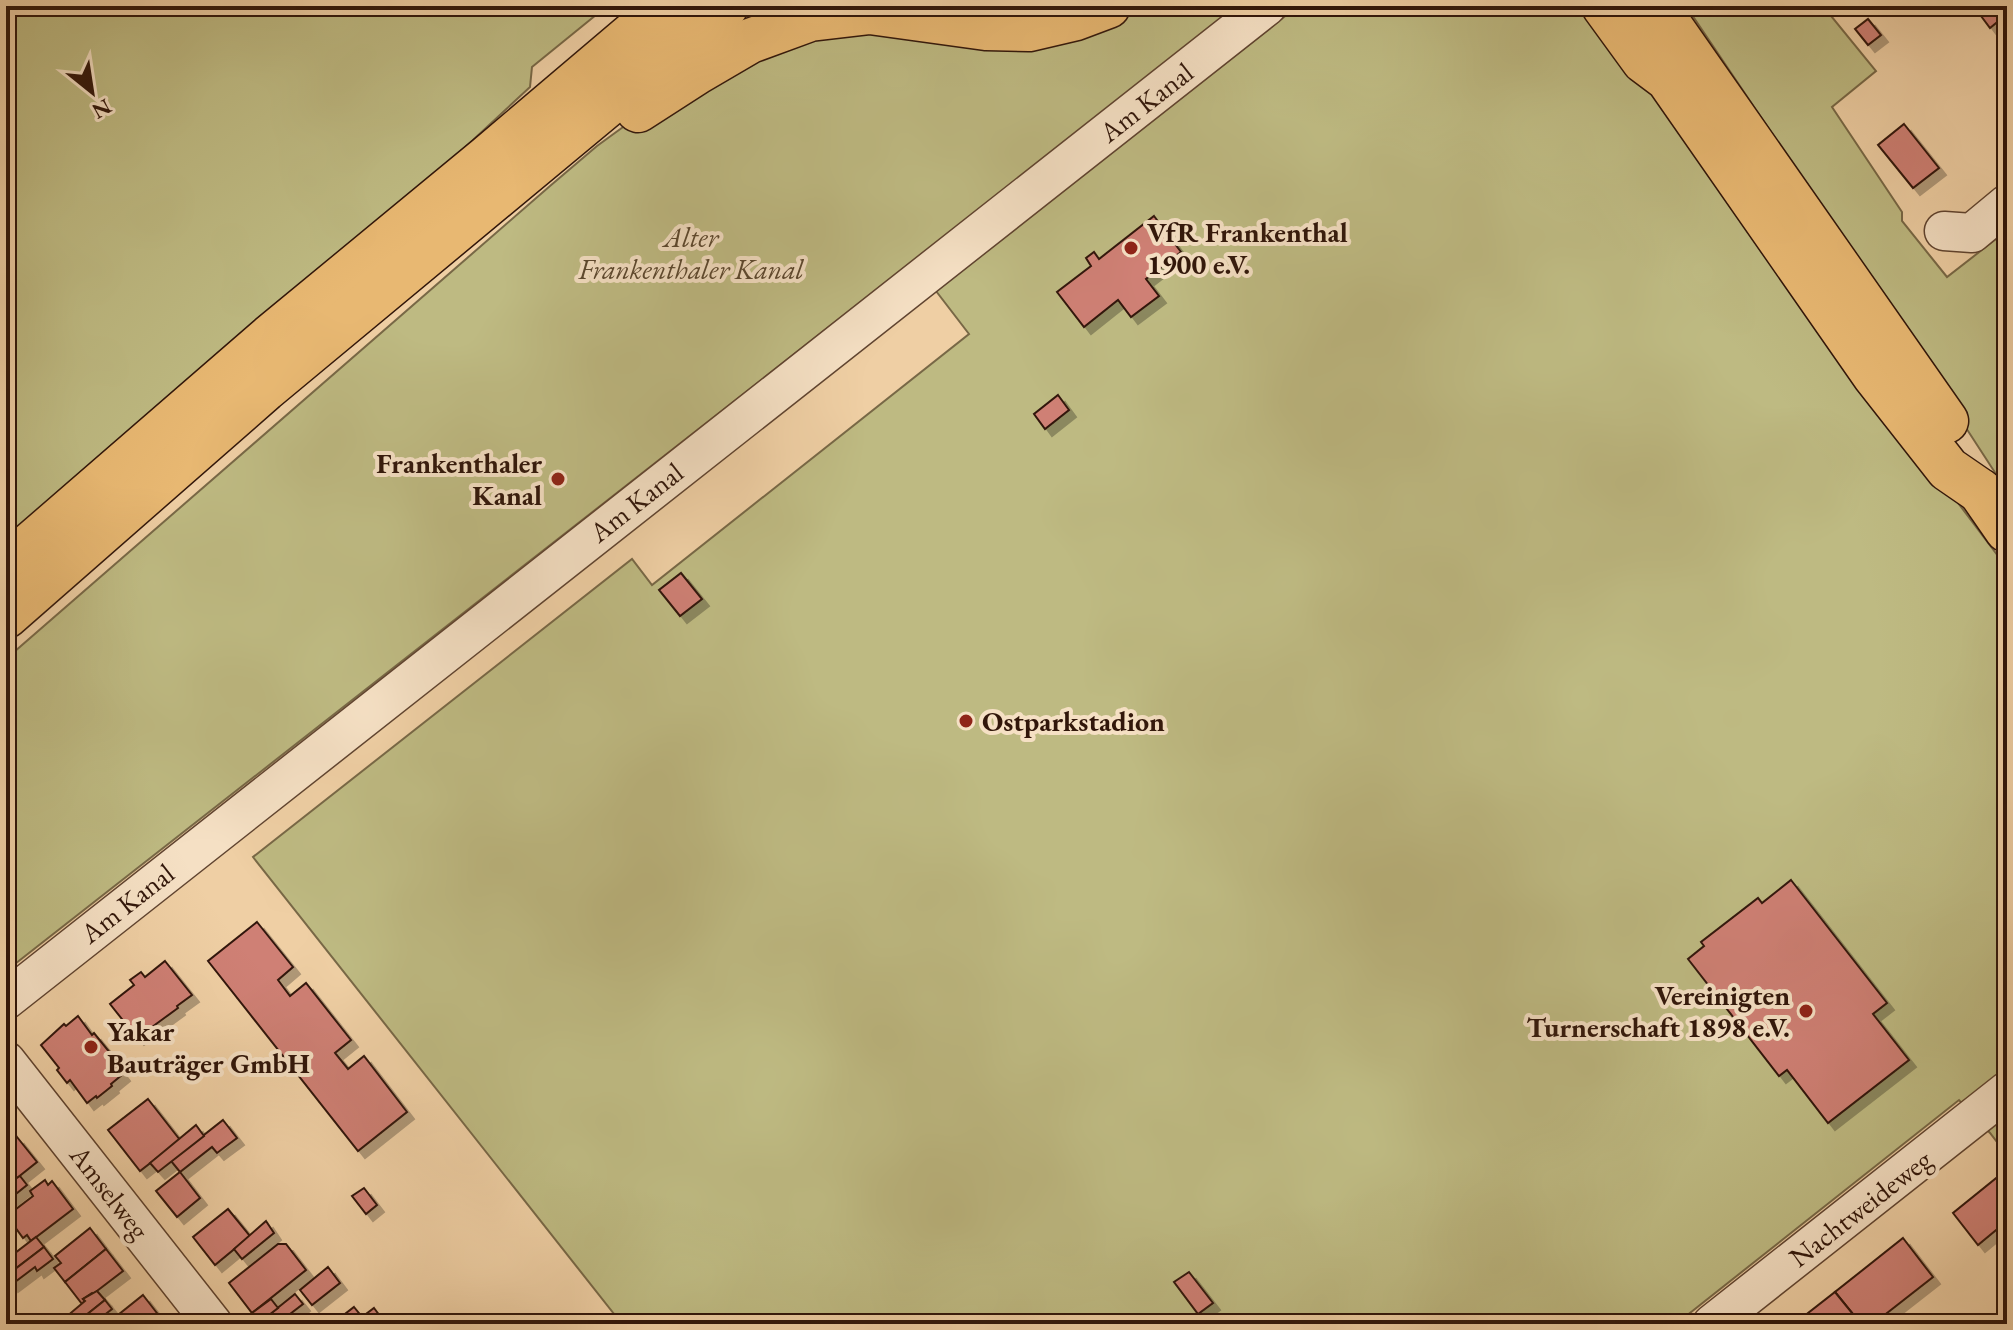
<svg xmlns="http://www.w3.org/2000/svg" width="2013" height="1330" font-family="'EB Garamond',serif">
<defs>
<filter id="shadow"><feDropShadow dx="7" dy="7" stdDeviation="0" flood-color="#0004"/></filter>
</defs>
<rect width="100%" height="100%" fill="#efcfa4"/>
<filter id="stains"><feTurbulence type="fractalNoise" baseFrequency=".0025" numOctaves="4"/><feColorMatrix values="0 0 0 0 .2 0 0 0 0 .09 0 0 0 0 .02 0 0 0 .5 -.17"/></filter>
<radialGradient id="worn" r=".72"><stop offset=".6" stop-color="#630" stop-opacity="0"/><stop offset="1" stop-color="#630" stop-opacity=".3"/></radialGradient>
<g fill="#beba82" stroke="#786846" stroke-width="2">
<path d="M6,6h601l-75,61 -2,20 -113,105 -411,350z"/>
<path d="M1131,6h108l-1233,965v-312l544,-473 47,-40 59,-43 139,-72 317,-16z"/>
<path d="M1298,6h292l256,348 161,214v587l-17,-22 -31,-33 -283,224h-1054l-369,-467 379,-298 20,26 317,-251 -33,-43z"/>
<path d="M1686,6h137l53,65 -44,36 70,105v9l45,56 58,-45 2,2v257l-156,-240z"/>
</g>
<g fill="#cf8074" stroke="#31160a" stroke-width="2" filter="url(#shadow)">
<path d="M1993,6h14v8l-17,14 -9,-12z"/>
<path d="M1868,19l13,16 -13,10 -13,-16z"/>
<path d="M1904,124l35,44 -26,20 -35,-43z"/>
<path d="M1154,216l27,36 -35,27 13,17 -28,21 -13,-17 -34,27 -27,-35 34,-26 -5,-8 8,-6 5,7z"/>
<path d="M1058,395l11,15 -24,19 -11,-15z"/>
<path d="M681,573l21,26 -22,17 -21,-26z"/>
<path d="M1791,880l96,123 -14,11 36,46 -81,63 -41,-53 -8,6 -91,-117 16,-13 -3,-4 57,-44 4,5z"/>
<path d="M257,922l36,45 -15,13 12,16 16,-13 45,57 -16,13 13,16 16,-13 43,56 -49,39 -150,-190z"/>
<path d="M165,961l27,34 -15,11 1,2 -41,30 -27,-34 24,-19 -4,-5 11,-8 4,5z"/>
<path d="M78,1016l14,19 2,-2 17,21 -2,2 14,18 -12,10 1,2 -15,12 -1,-2 -9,7 -17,-23 -3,3 -10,-13 2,-2 -18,-23 23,-21 2,2z"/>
<path d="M148,1099l32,41 -40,31 -32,-41z"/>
<path d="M223,1120l14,18 -20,15 -5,-6 -32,25 -9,-11z"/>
<path d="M196,1125l8,11 -46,36 -8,-9z"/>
<path d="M17,1137l20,25 -30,24 -1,-40z"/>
<path d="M180,1172l20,26 -23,19 -21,-26z"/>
<path d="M2000,1175l7,9v37l-29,24 -25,-32z"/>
<path d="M20,1176l7,9 -21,17v-17z"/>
<path d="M45,1180l3,5 4,-4 21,28 -42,32 -4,-6 -4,3 -16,-22 26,-20 -3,-5z"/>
<path d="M364,1188l13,17 -11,9 -14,-18z"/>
<path d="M228,1209l22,27 -35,29 -22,-28z"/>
<path d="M266,1221l8,12 -32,26 -8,-10z"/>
<path d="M90,1228l16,21 -41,33 -11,-14 7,-5 -6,-7z"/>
<path d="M36,1237l8,10 -38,29v-16z"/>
<path d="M1903,1238l30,39 -60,47h-12l-26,-32z"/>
<path d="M278,1244h8l20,26 -54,43 -23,-30z"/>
<path d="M44,1247l9,12 -16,12 -2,-4 -24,18 -5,-9z"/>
<path d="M106,1249l17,22 -30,23 -1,-1 -9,6 2,2 -3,3 -17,-22z"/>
<path d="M328,1267l12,16 -28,22 -12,-15z"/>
<path d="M1189,1272l24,31 -15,11 -24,-32z"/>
<path d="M97,1291l8,9 -30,24h-13l6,-5 -2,-2 19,-16 -2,-2z"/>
<path d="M1835,1292l26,32h-67z"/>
<path d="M295,1294l8,10 -26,20h-16l-1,-2z"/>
<path d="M143,1295l17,22 -8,7h-35l-4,-5z"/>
<path d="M271,1299l7,9 -18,14 -8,-9z"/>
<path d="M105,1300l7,9 -19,15h-18z"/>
<path d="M354,1307l8,10 -8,7h-22z"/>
<path d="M374,1308l12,16h-32l8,-7z"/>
</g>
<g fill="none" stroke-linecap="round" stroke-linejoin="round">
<g stroke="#604430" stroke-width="41">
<g id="minor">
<path d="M1944,231l28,2 35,-29"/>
<path d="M6,1000l1261,-994"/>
<path d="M6,1061l207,263"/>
<path d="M1712,1324l295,-233"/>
</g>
</g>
<g stroke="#31160a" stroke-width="47">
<path id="major" d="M1980,491l27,39"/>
</g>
<g stroke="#31160a" stroke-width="47">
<g id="highway">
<path d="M1604,6l40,55 24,18 207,297 73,93 32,22"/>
<path d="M1656,6l290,415"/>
<path d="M638,110l59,-38 53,-31 60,-22 60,-7 116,16 43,1 47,-11 32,-12"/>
<path d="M6,566l264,-229 217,-179 179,-152"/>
<path d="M6,616l259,-227 461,-383"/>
</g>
</g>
<use href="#minor" stroke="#f5e0c4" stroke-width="38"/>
<use href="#major" stroke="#e8b872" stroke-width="44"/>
<use href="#highway" stroke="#e8b872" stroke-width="44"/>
</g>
<g fill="#8f2418" stroke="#f5e0c4" stroke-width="3">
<circle cx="1131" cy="248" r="8"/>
<circle cx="558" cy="479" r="8"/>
<circle cx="966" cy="721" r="8"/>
<circle cx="1806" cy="1011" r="8"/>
<circle cx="91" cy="1047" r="8"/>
</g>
<g text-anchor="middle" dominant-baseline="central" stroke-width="8" stroke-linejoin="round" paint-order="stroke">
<g font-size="28" fill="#31160a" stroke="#f5e0c4">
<text transform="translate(1146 102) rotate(-38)">Am Kanal</text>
<text transform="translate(636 502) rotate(-38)">Am Kanal</text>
<text transform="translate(127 903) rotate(-38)">Am Kanal</text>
<text transform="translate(110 1192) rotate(52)">Amselweg</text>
<text transform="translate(1860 1208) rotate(-38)">Nachtweideweg</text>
</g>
<g font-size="28" font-weight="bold" fill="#31160a" stroke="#f5e0c4" text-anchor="start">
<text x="1147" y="232">VfR Frankenthal<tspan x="1147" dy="32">1900 e.V.</tspan></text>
<text x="542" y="463" text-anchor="end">Frankenthaler<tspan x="542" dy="32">Kanal</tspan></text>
<text x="982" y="721">Ostparkstadion</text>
<text x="1790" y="995" text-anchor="end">Vereinigten<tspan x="1790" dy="32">Turnerschaft 1898 e.V.</tspan></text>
<text x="107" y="1031">Yakar<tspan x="107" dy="32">Bauträger GmbH</tspan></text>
</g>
<g font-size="28" font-style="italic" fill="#5b472e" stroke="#f5e0c4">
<text x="691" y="237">Alter<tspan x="691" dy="32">Frankenthaler Kanal</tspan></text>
</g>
</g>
<rect width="2013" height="1330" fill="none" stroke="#efcfa4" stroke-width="32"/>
<rect x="8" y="8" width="1997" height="1314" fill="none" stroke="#31160a" stroke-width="4"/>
<rect x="16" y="16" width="1981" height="1298" fill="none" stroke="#31160a" stroke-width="2"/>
<g transform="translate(92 92) rotate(150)" stroke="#f5e0c4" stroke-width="6" paint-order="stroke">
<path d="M0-6L14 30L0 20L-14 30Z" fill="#31160a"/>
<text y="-12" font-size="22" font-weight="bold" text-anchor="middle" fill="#31160a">N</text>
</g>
<rect width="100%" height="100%" filter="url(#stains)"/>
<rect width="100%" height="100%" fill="url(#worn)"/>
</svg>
